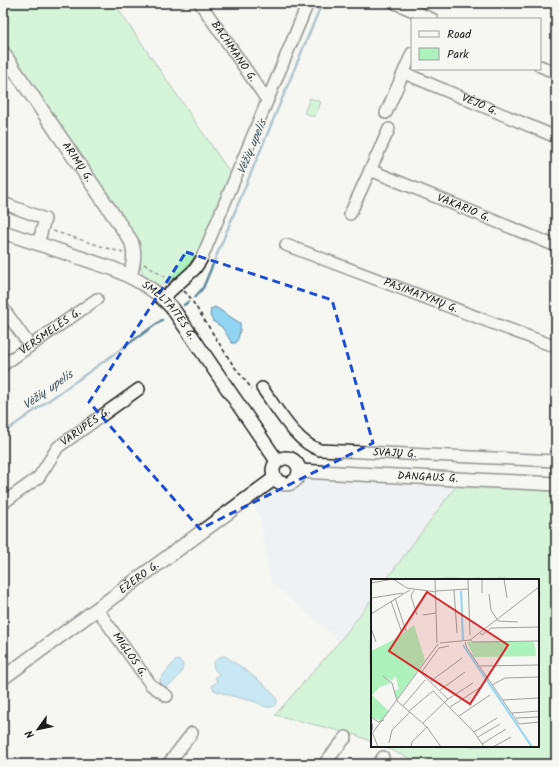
<svg xmlns="http://www.w3.org/2000/svg" width="559" height="767" font-family="Kalam,sans-serif">
<rect width="100%" height="100%" fill="#f6f6f2"/>
<filter id="ink" filterUnits="userSpaceOnUse"><feTurbulence type="fractalNoise" baseFrequency=".025" numOctaves="2"/><feDisplacementMap in="SourceGraphic" scale="8" xChannelSelector="R" yChannelSelector="G"/><feConvolveMatrix kernelMatrix="1 2 1 2 8 2 1 2 1" color-interpolation-filters="sRGB"/></filter>
<g filter="url(#ink)">
<path fill="#e7ecf4" d="M306,480l150,6 -70,94h-14v19l-32,42 -69,-59 -11,-65 -9,-15 19,-12z"/>
<g fill="#adf1bc" stroke="#64866c">
<path d="M3,3h111l117,171c-6,15 -13,31 -19,46 -12,29 -21,53 -52,66 -26,-14 -17,-19 -21,-43l-136,-198z"/>
<path d="M310,98l11,4 -6,15 -11,-4z"/>
<path d="M456,486l100,4v274h-133l-42,-18h157v-166h-152z"/>
<path d="M372,599v143l-16,-7 -81,-20 65,-74z"/>
</g>
<g fill="#91d5f3" stroke="#628b9d">
<path d="M215,307l25,16c1,7 -1,14 -4,20h-4l-10,-16 -8,-5 -4,-6 1,-7z"/>
<path d="M222,656h3c9,6 54,36 52,46 -1,4 -4,5 -7,5 -6,1 -9,-3 -14,-5 -14,-4 -28,-6 -42,-12l-2,-4 5,-5 -2,-3 4,-4c-9,-8 -7,-13 3,-18z"/>
<path d="M179,660l4,4c1,9 -10,20 -18,23l-4,-3 -1,-5 15,-18z"/>
</g>
<g fill="none" stroke-linecap="round" stroke-linejoin="round">
<g stroke="#628b9d" stroke-width="2.5">
<path d="M195,297l8,-9 119,-285"/>
<path d="M184,305l4,-3"/>
<path d="M3,433l159,-113"/>
</g>
<g stroke="#1c1c1c" stroke-width="14">
<g id="minor">
<path id="s1" d="M200,3l67,97"/>
<path d="M395,3l37,16"/>
<path d="M540,66l16,7"/>
<path id="s2" d="M404,73l152,64"/>
<path d="M386,113l26,-60"/>
<path id="s3" d="M370,170l186,76"/>
<path d="M3,203l42,16 -7,25"/>
<path d="M350,214l39,-85"/>
<path id="s4" d="M286,245l270,102"/>
<path d="M163,298l32,-29 6,-9 107,-257"/>
<path d="M3,308l27,38"/>
<path id="s5" d="M3,365l94,-66"/>
<path id="s6" d="M262,388c15,20 34,55 58,62l236,11"/>
<path id="s7" d="M3,503l36,-26 19,-30 81,-58"/>
<path id="s8" d="M97,609l54,76 16,11"/>
<path d="M168,764l24,-31"/>
<path d="M324,764l22,-27"/>
<path d="M378,764l5,-7"/>
</g>
</g>
<g stroke="#1c1c1c" stroke-width="16">
<g id="major">
<path id="s9" d="M3,53l128,188c5,12 2,24 -1,36"/>
<path id="s10" d="M3,232l111,37c24,11 41,20 59,40l104,152"/>
<circle cx="286" cy="471" r="13"/>
<path id="s11" d="M299,471l257,13"/>
<path id="s12" d="M3,678l272,-200"/>
</g>
</g>
<g stroke="#1c1c1c" stroke-width="1.5" stroke-dasharray="4 3" stroke-linecap="butt">
<path d="M53,231l70,22"/>
<path d="M144,264l24,15"/>
<path d="M184,291l5,5 44,69 19,24"/>
</g>
<use href="#minor" stroke="#f6f6f2" stroke-width="11"/>
<use href="#major" stroke="#f6f6f2" stroke-width="13"/>
</g>
</g>
<path d="M0 0H559V767H0ZM186,252l146,48 41,143 -173,86 -111,-127z" fill="#f6f6f2" fill-opacity=".55" fill-rule="evenodd"/>
<path fill="none" stroke="#1d4ed8" stroke-width="3" stroke-dasharray="8 5" stroke-linejoin="round" d="M186,252l146,48 41,143 -173,86 -111,-127z"/>
<g text-anchor="middle" dominant-baseline="central" stroke-width="3" stroke-linejoin="round" paint-order="stroke">
<g font-size="11" fill="#1c1c1c" stroke="#f6f6f2">
<text stroke="none"><textPath href="#s1" startOffset="59">BACHMANO G.</textPath></text>
<text stroke="none"><textPath href="#s2" startOffset="82">VĖJO G.</textPath></text>
<text stroke="none"><textPath href="#s9" startOffset="132">ARIMŲ G.</textPath></text>
<text stroke="none"><textPath href="#s3" startOffset="101">VAKARIO G.</textPath></text>
<text stroke="none"><textPath href="#s4" startOffset="144">PASIMATYMŲ G.</textPath></text>
<text stroke="none"><textPath href="#s10" startOffset="187">SMELTAITĖS G.</textPath></text>
<text stroke="none"><textPath href="#s5" startOffset="58">VERSMELĖS G.</textPath></text>
<text stroke="none"><textPath href="#s7" startOffset="114">VARUPĖS G.</textPath></text>
<text stroke="none"><textPath href="#s6" startOffset="161">SVAJŲ G.</textPath></text>
<text stroke="none"><textPath href="#s11" startOffset="129">DANGAUS G.</textPath></text>
<text stroke="none"><textPath href="#s12" startOffset="169">EŽERO G.</textPath></text>
<text stroke="none"><textPath href="#s8" startOffset="56">MIGLOS G.</textPath></text>
</g>
<g font-size="12" font-style="italic" fill="#3f545c" stroke="#f6f6f2">
<text transform="translate(252 147) rotate(-67)">Vėžių upelis</text>
<text transform="translate(48 390) rotate(-35)">Vėžių upelis</text>
</g>
</g>
<g transform="translate(371 579)">
<rect width="168" height="168" fill="#f6f6f2"/>
<path d="M43,46l11,35 -28,39 -3,-8 5,-2 -3,-11 -1,-2 -3,5 -9,-5 8,7 -11,4 -8,8 17,16 -8,10 -10,-4v-66l24,-12zM96,63h67l2,14 -62,1z" fill="#adf1bc"/>
<path fill="none" stroke="#91d5f3" stroke-width="2" d="M90,12l2,49M92,66l69,102"/>
<path fill="none" stroke="#9f9f9c" stroke-width="1" d="M22,0l14,9 29,4M64,0l2,64M97,0l2,56M111,0v14M133,0l3,19M0,4l22,-4M43,11l-3,6 6,19M83,11l3,43M65,12l32,-2M118,15l2,16 7,11 20,1M1,19l31,-5M24,19l11,33M20,22l11,32M0,35l39,-24M52,36l13,-2M0,49l5,14M109,54l2,2 9,-7 48,-1M99,61l3,2 66,-1M94,63l2,6 52,76 20,-2M69,64l30,-3 69,-53M109,87l59,-1M48,92l29,28 -25,24M50,94l18,-25 10,-2M12,97l9,7 5,18 30,26 14,20M60,102l31,-23M121,106l13,-7 34,-1M69,111l25,-18M77,120l25,-16M132,121l36,-2M32,127l22,-26M79,128l31,-20M38,132l24,-20 41,41 10,15M141,134l27,-2M88,137l31,-21M0,138l7,5 6,-2M145,139l23,-1M0,142l2,6 -2,6M103,153l23,-14M2,155l5,13M0,156l67,-91M107,158l22,-13M18,164l3,-13 18,-18M111,165l24,-15M40,168l1,-5 15,-15M122,168l18,-10"/>
<path fill="#d62828" fill-opacity="0.15" stroke="#d62828" stroke-width="2" d="M56,13l81,53 -38,59 -81,-53z"/>
<rect width="168" height="168" fill="none" stroke="#1c1c1c" stroke-width="2"/>
</g>
<rect width="559" height="767" fill="none" stroke="#f6f6f2" stroke-width="16"/>
<rect x="8" y="8" width="543" height="751" fill="none" stroke="#1c1c1c" stroke-width="1.5" filter="url(#ink)"/>
<rect x="411" y="18" width="130" height="52" fill="#f6f6f2" stroke="#9f9f9c"/>
<rect x="419" y="31" width="20" height="6" fill="#f6f6f2" stroke="#9f9f9c"/>
<text x="447" y="38" font-size="12" fill="#1c1c1c">Road</text>
<rect x="419" y="48" width="20" height="12" fill="#adf1bc" stroke="#9f9f9c"/>
<text x="447" y="58" font-size="12" fill="#1c1c1c">Park</text>
<g transform="translate(38 729) rotate(237)" stroke="#f6f6f2" stroke-width="3" paint-order="stroke">
<path d="M0-3L7 15L0 10L-7 15Z" fill="#1c1c1c"/>
<text y="-6" font-size="11" font-weight="bold" text-anchor="middle" fill="#1c1c1c">N</text>
</g>
</svg>
